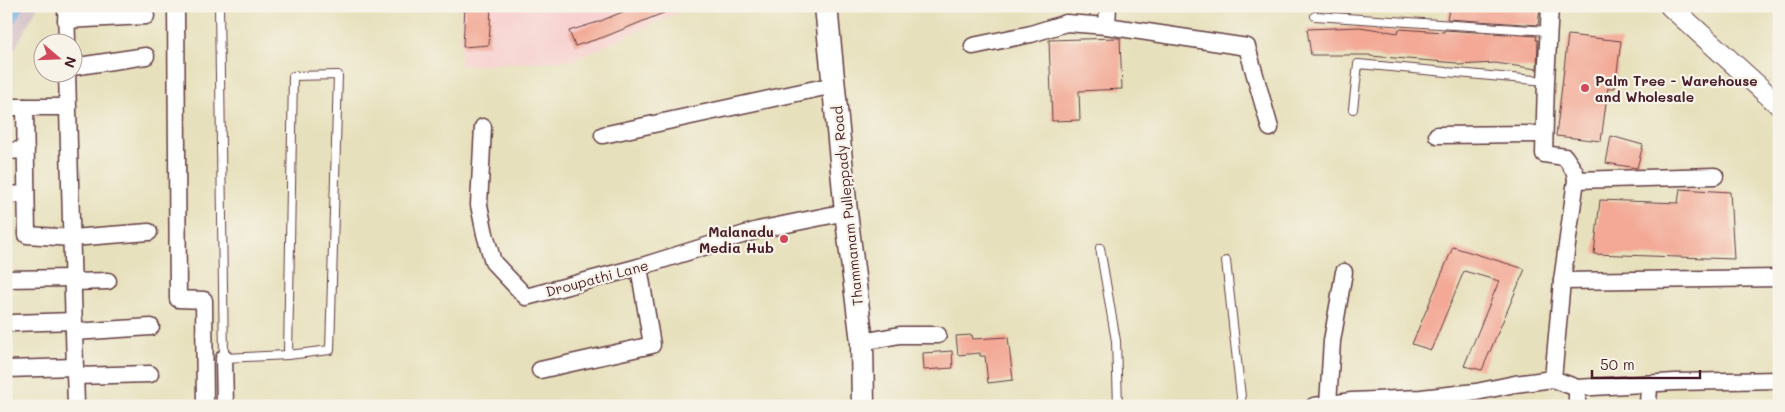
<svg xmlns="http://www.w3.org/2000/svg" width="1785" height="412" font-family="Mali,sans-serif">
<rect width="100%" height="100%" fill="#f7f3e8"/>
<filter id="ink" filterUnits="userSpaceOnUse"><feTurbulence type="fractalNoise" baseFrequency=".02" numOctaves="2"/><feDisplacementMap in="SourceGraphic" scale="10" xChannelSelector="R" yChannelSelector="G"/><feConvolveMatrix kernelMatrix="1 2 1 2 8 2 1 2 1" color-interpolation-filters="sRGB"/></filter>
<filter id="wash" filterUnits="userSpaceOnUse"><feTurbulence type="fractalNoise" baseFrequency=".0096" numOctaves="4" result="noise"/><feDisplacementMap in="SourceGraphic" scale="20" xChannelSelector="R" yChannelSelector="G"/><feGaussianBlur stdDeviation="1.12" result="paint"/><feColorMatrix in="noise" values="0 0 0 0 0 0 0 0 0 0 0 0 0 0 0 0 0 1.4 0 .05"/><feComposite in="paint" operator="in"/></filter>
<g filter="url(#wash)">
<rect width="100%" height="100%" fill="#e7e0bc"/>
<path fill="#f7d0cf" d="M461,6h231l-118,54 -114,6z"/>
<path fill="#d2bec5" d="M6,6h32l-32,59z"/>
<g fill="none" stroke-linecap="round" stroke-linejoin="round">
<path stroke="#6fb2e4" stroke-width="15" d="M6,22l10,-16"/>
</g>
<g id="blocks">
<g fill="#f3a995">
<path d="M465,6h26l-2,39 -26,2z"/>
<path d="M642,6l36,1 -74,30 -29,9 -6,-15 29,-9 34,-14 1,2z"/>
<path d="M1450,6h90l-2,19 -91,-6z"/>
<path d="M1360,27l38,6 1,-4 45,3v-2l93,6 -1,4h2l-1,29 -42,-6 -37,2 -1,-2 -87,-7v-1h-59l-4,-26z"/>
<path d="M1568,35l53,6 -6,47h-7l-7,53 -45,-5z"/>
<path d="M1117,38h3l2,51 -43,2 1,29 -28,1 -3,-81z"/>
<path d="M1611,136l32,9 -6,23 -31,-5z"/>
<path d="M1680,189l50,3 4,67 -140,-5 6,-54 78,3z"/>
<path d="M1453,247l72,22 -43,101 -18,-4 35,-85 -35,-10 -33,79 -19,-6z"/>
<path d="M972,335l1,4 35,-2 5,43 -25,3 -3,-27h-5v-3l-22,2 -2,-19z"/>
<path d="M952,351l1,17 -29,2 -1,-17z"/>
</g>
</g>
</g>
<g filter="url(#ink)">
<use href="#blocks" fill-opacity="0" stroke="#623c41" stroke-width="1"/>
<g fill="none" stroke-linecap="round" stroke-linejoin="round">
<g stroke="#623c41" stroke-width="10">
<g id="service">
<path d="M219,6l5,352 64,-3 42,-5 8,-275 -45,1 -5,279"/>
<path d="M1315,16l234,15"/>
<path d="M1353,109l5,-45 188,17"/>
<path d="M1100,248l16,93 2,65"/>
<path d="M1226,261l16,145"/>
</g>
</g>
<g stroke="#623c41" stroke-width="19">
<g id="minor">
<path d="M66,6l1,36"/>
<path d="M176,6l2,293 26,1 1,106"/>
<path d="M1108,6l-1,20 140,21 23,81"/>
<path d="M1550,6l-4,75 -2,73 21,3 10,15 1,8 -14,101 -9,98"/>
<path d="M66,20l80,-4"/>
<path d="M973,46l58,-12 35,-11 41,3"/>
<path d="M72,67l74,-11"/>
<path d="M67,72l9,334"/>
<path d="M6,107h19"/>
<path d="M68,107h-43l2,128 45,3 77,-6"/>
<path d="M483,127l-4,78 6,29 8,28 33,35 113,-30 119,-37 88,-18"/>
<path d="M603,135l231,-50"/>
<path d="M1437,135l107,-1"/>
<path d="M6,151l20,-1"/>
<path d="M1576,180l139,-4"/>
<path d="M6,195l20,-1"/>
<path d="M6,279l66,-1"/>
<path d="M1562,281l217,-3"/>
<path d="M73,282l35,-1"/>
<path d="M13,323l61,-2"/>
<path d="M74,332l77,-5"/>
<path d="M862,342l38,-7h38"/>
<path d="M224,358l1,48"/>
<path d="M6,369l69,-2"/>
<path d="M540,370l112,-25 -13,-78"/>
<path d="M75,376l75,-2"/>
<path d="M1577,388v18"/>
<path d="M1328,404l4,-63 12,-69"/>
<path d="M1314,406l38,-5 69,-3 55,-6 39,-8 38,-5 24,9 98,-6 104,-2"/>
<path d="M1648,406l1,-22"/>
</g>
</g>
<g stroke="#623c41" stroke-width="22">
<path id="tertiary" d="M1670,6l109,99"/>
</g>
<g stroke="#623c41" stroke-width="25">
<path id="secondary" d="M826,6l20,206 16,130 1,64"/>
</g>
<use href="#service" stroke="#fff" stroke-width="8"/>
<use href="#minor" stroke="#fff" stroke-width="16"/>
<use href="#tertiary" stroke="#fff" stroke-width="20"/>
<use href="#secondary" stroke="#fff" stroke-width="22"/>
</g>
</g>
<g fill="#d1495b" stroke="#f7f3e8" stroke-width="2">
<circle cx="1585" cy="88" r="5"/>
<circle cx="784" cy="239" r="5"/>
</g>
<g text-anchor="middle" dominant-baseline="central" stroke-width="4.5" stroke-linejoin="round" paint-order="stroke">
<g font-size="14" font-weight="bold" fill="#4a1f2b" stroke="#f7f3e8" text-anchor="start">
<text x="1595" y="80">Palm Tree - Warehouse<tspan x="1595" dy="16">and Wholesale</tspan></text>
<text x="774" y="231" text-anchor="end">Malanadu<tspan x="774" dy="16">Media Hub</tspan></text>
</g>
<g font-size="14" fill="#4a1f2b" stroke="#f7f3e8">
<text transform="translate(847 206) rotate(-96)">Thammanam Pulleppady Road</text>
<text transform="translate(597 278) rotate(-15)">Droupathi Lane</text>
</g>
</g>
<rect width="1785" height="412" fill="none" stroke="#f7f3e8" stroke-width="25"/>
<g transform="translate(58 58) rotate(109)"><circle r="24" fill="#f7f3e8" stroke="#b29e9c"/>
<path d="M0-4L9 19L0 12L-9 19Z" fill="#d1495b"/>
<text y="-8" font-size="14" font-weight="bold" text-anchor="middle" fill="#4a1f2b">N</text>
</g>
<path d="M1592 370v8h108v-8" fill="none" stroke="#4a1f2b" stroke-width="2.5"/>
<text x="1600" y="370" font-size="15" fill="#4a1f2b" stroke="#f7f3e8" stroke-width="4" paint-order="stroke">50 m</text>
</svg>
